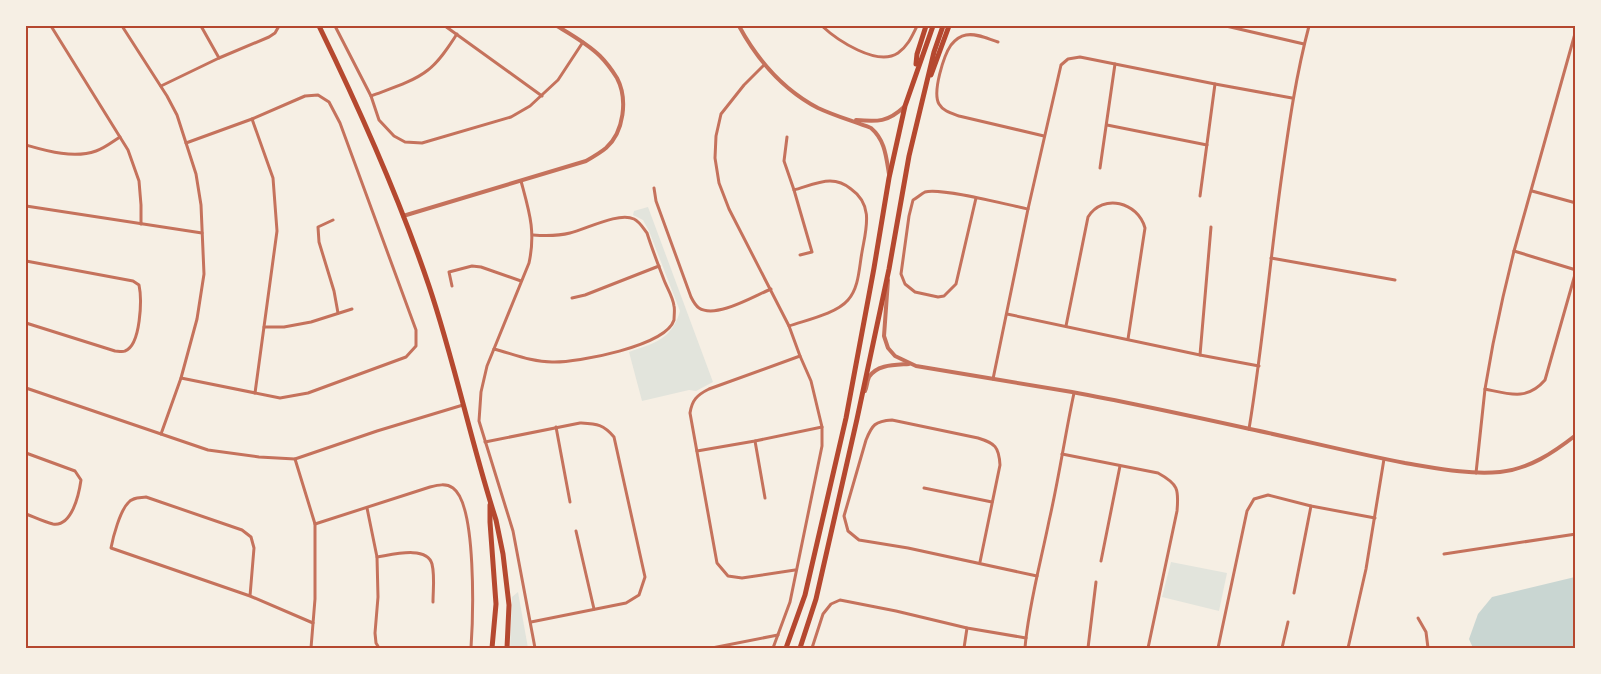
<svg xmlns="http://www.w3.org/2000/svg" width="1601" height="674" font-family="'Times New Roman',serif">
<rect width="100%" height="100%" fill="#f6efe4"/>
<g fill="#e2e4dc">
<path d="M648,207l65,175 -17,9 -7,-1 -47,11 -13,-49c26,-9 43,-13 51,-41l-31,-80 -6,-11 -10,-5 1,-4z"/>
<path d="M1171,562l56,11 -8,38 -57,-14z"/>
<path d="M518,592l10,56h-18l2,-51z"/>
</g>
<path fill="#c9d6d2" d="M1575,577v71h-102l-4,-9 9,-25 14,-17z"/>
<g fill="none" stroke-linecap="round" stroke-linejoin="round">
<g stroke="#c5725c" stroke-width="3">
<path d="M51,26l77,124 11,31 2,24v19"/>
<path d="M122,26l45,70 10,19 19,59 5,31 3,69 -7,45 -16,59 -20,56"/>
<path d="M201,26l18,32"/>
<path d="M335,26l36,70 8,24 15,16 11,6 17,1 89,-26 19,-11 28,-26 25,-38"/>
<path d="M445,26l97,70"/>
<path d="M822,26c15,14 55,41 76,27 10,-7 14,-17 19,-27"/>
<path d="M1226,26l78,18"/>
<path d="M998,42c-10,-3 -21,-9 -32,-7 -6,1 -11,5 -15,10 -7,10 -19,47 -12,59 4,7 12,9 20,12l85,20"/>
<path d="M764,65l-20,20 -23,29 -5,22 -1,22 4,25 10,26 60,117 11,30 11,25 11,46v19l-32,156 -17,46"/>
<path d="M161,86l58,-28 50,-21 6,-4 4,-7"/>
<path d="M371,96c18,-7 42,-14 57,-26 12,-9 21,-24 29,-36"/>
<path d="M252,119l21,59 4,53 -22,162"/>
<path d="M1107,125l100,20"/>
<path d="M787,137l-3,24 10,29 18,62 -12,3"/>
<path d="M26,145c21,6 48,14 70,6 9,-3 16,-9 24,-14"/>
<path d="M1100,168l15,-104"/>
<path d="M521,181c8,30 15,50 8,82l-42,103 -6,26 -2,29 34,110 22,117"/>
<path d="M654,188l2,13 35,96c2,4 5,9 8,11 17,11 55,-12 72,-19"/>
<path d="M1532,191l44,12"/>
<path d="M1200,196l15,-112"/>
<path d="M976,198l-20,86 -12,12 -6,1 -23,-5 -10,-8 -4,-10 8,-58 4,-16c4,-2 8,-6 12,-8 15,-5 84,13 103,17"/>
<path d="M26,206l176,27"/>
<path d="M333,220l-15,7 1,15 15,49 4,22"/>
<path d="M1514,251l62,19"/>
<path d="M1271,258l124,22"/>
<path d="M26,261l107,20 6,4c3,14 2,60 -14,66 -2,1 -8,0 -10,0l-89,-28"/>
<path d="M452,286l-3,-14 23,-6 9,1 40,14"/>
<path d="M572,298l13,-3 74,-29"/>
<path d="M1007,314l193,41 59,11"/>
<path d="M789,326c17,-6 47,-12 59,-26 11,-12 11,-32 14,-48 4,-23 12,-47 -11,-63 -6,-5 -13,-8 -21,-8 -11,0 -25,6 -36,9"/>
<path d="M1066,326l22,-109c15,-24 50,-15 57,11l-17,111"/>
<path d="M264,327h20l27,-5 41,-13"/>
<path d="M494,349c19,5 38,13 58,13 25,1 114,-16 122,-42 0,-4 1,-11 0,-14 -1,-9 -7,-18 -10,-26 -6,-16 -12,-31 -17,-47 -4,-5 -7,-11 -13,-14 -16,-7 -47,10 -64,14 -12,3 -24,3 -37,2"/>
<path d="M1200,355l11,-128"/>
<path d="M181,378l99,20 28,-5 98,-36 10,-11v-16l-76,-207 -11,-21 -11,-7 -13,1 -53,23 -66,24"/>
<path d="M993,379l35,-170 33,-144 7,-6 12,-2 135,27 77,14"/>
<path d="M26,388l182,62 51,7 36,2 82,-28 86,-26"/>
<path d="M1485,389c24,5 42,12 60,-9l31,-109"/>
<path d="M556,427l14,75"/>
<path d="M1249,429c14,-85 21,-170 33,-255 7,-50 14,-99 27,-148"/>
<path d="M755,441l10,57"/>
<path d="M485,442l95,-19c17,1 23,1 34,14l31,140 -6,18 -13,8 -95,19"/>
<path d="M697,451l58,-10 67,-14"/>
<path d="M26,453l49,18 6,9c-2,14 -9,47 -28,44 -9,-2 -19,-7 -27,-10"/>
<path d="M1062,454l96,19c20,11 21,16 19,38l-29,137"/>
<path d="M295,459l20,65v75l-4,49"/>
<path d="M1476,473l9,-84 8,-45 10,-47 11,-46 62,-221"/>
<path d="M924,488l68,14"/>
<path d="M367,508l10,49 1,40 -3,36 1,10 3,5"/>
<path d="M315,524l115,-37c8,-2 16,-4 23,1 24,17 20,131 18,160"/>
<path d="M576,531l18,78"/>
<path d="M1444,554l132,-20"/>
<path d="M377,557c14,-2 50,-12 55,7 3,12 1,26 1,38"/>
<path d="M1101,561l19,-95"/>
<path d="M980,562l20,-97c-1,-18 -5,-22 -22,-27l-86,-18c-17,1 -20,5 -26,20l-22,76 4,15 11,9 49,8 129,28"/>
<path d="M795,570l-53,8 -14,-2 -11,-13 -27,-150c2,-13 7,-18 19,-24l91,-33"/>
<path d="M1294,593l17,-87"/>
<path d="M250,596l4,-48 -3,-11 -9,-7 -96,-33c-6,1 -14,0 -18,6 -8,8 -15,34 -17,45l139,48 63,27"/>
<path d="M1418,618l8,14 2,16"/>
<path d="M712,648l66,-13"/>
<path d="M812,648l11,-34 8,-10 9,-4 56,11 71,17 59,10"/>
<path d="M964,648l3,-20"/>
<path d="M1025,648c3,-40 16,-87 24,-127 10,-43 16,-86 25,-128"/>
<path d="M1088,648l8,-66"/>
<path d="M1218,648l29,-137 7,-12 14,-4 43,11 64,12"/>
<path d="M1282,648l6,-26"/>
<path d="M1348,648l18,-79 18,-110"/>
</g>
<g stroke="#c5725c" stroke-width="4">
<path d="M739,26c19,35 43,63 79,82 17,8 35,13 53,20 14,12 15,28 18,46"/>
<path d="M856,120c22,2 32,2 48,-13"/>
<path d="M403,216l183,-55c7,-4 14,-8 20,-13 18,-16 22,-49 11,-70 -5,-8 -11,-16 -17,-22 -12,-12 -28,-21 -43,-30"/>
<path d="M888,280l-4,56 4,12 7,8 21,10c52,9 104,17 156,26 60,11 119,24 178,37 52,11 103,24 155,34 31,5 63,12 95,9 29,-3 53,-19 76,-37"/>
<path d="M865,391c2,-4 2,-10 4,-14 8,-13 27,-12 40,-13"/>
</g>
<g stroke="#b5482f" stroke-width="5">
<path d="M319,26c41,84 80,171 110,260 26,77 42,157 67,234l7,34 6,51 -2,43"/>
<path d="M490,505v17l6,82 -4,44"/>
</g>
<g stroke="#b5482f" stroke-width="5">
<path d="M916,64l1,-10 9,-28"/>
<path d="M931,75l18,-49"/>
<path d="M786,648l19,-53 41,-177 28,-150 15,-90 16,-72 28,-80"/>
<path d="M800,648l16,-49 41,-180 32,-150 20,-113 25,-104 9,-26"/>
</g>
</g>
<rect width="1601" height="674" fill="none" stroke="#f6efe4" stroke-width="54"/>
<rect x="27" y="27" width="1547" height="620" fill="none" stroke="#b5482f" stroke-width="2"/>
</svg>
